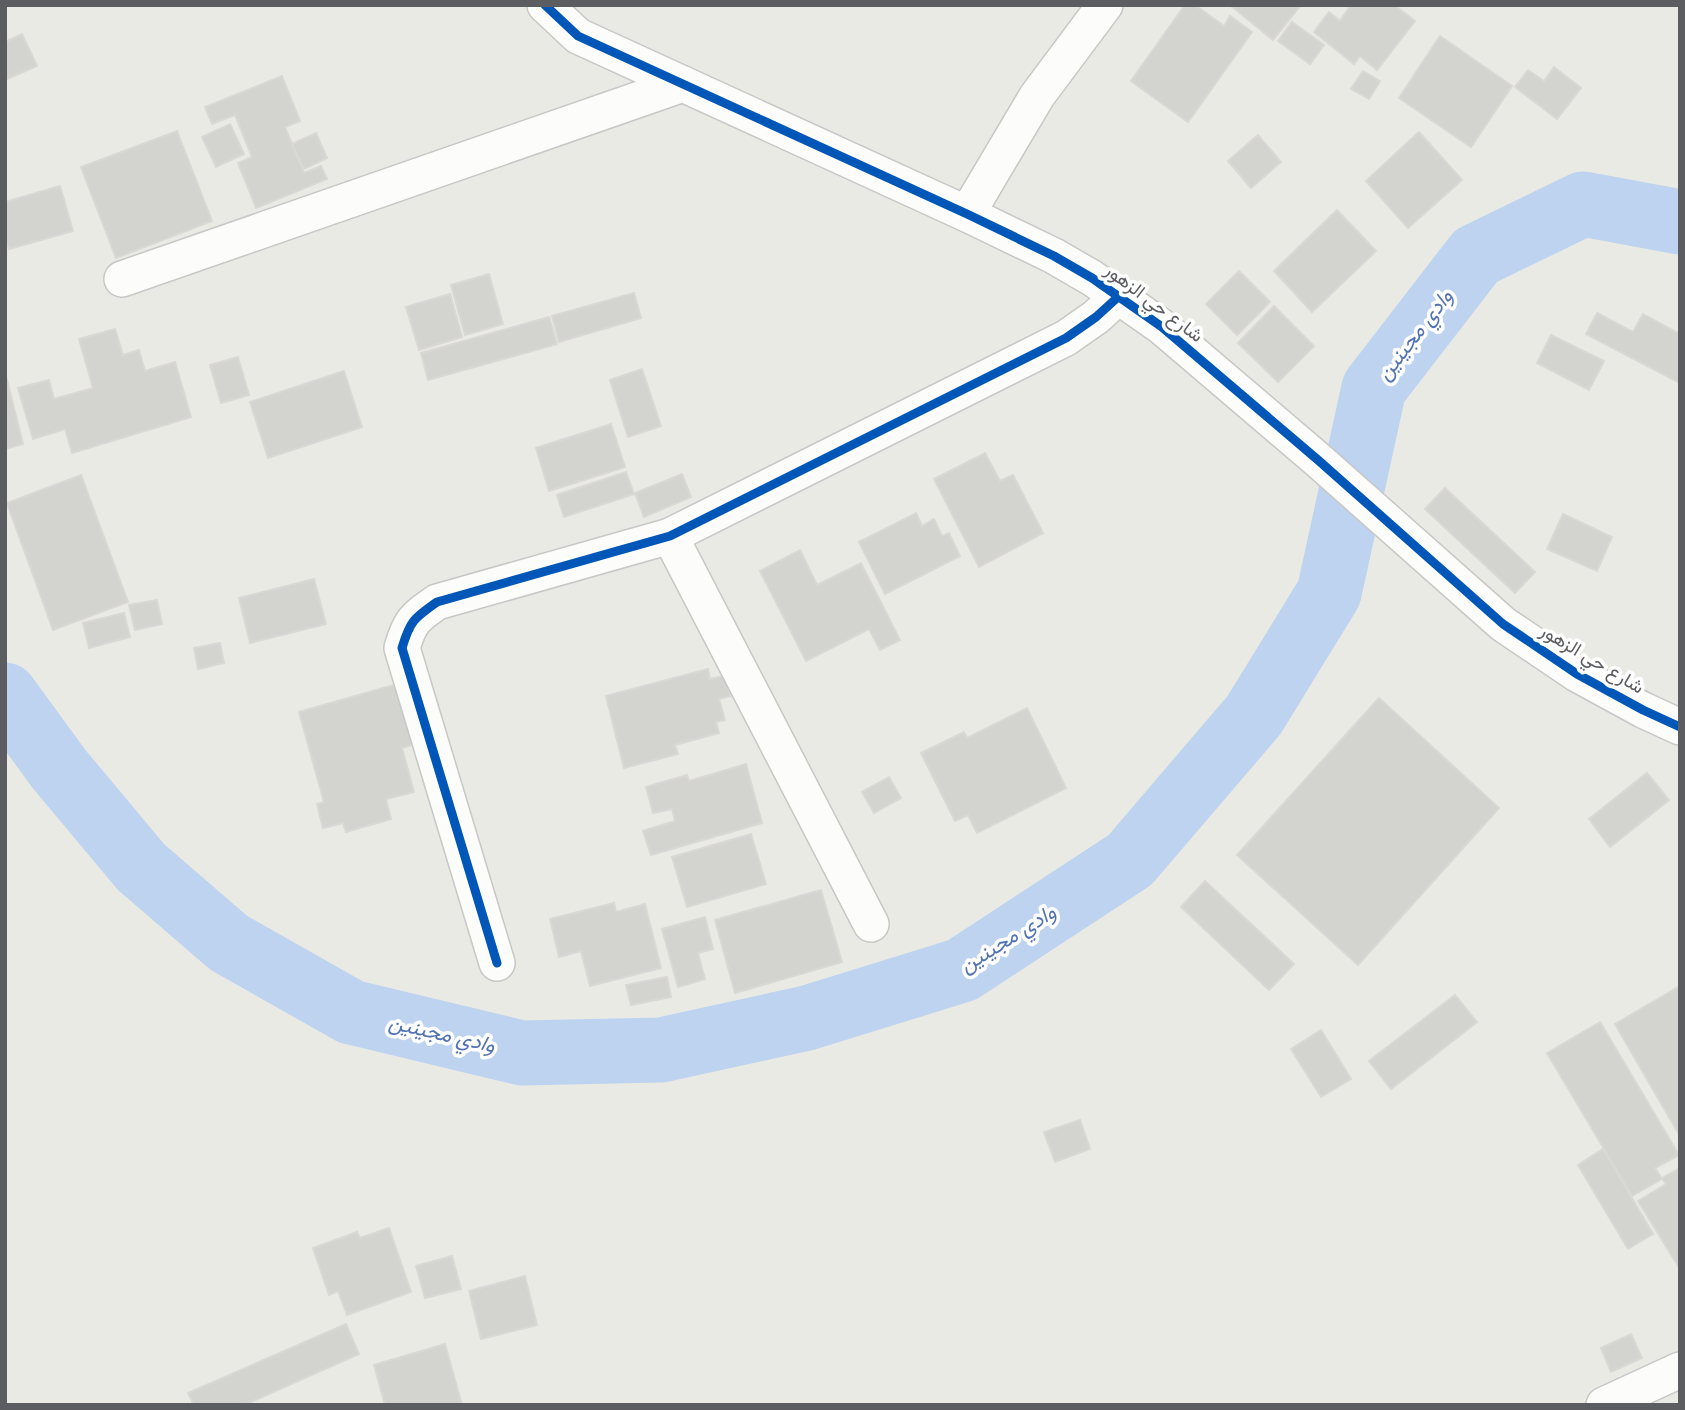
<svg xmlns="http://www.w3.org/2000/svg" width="1685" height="1410" font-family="'Varela Round',Vazirmatn,sans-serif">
<rect width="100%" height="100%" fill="#eaeae5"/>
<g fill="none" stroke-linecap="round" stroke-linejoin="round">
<path stroke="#bed3ef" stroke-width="65" d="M5,695l54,74 82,98 88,76 122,69 171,41 139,-3 146,-32 155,-48 168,-110 124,-145 75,-122 45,-205 102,-132 107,-52 97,18"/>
</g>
<g fill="#d3d3d0" stroke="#d9d8d4" stroke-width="2">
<path d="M1185,5h10l29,21 6,-10 22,16 -64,90 -57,-41z"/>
<path d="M1230,5h71l-28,35z"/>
<path d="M1351,5h43l21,16 -38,49 -17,-14 -6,8 -40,-32 15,-20 11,9z"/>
<path d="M1292,22l32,23 -14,19 -32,-23z"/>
<path d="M22,34l15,32 -32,14v-38z"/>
<path d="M1440,36l72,50 -41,61 -72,-49z"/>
<path d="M1554,67l27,21 -24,31 -42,-32 13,-17 16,11z"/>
<path d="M1363,71l17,10 -11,18 -18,-10z"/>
<path d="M282,76l18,45 -15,6 19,46 17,-7 6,13 -71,29 -18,-45 14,-6 -17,-42 -23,9 -7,-17z"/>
<path d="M230,124l14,30 -28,13 -14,-30z"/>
<path d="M177,131l35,90 -96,37 -35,-91z"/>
<path d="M1419,132l43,48 -54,48 -42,-47z"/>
<path d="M316,133l11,25 -23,11 -12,-25z"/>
<path d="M1258,135l23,27 -30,26 -23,-27z"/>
<path d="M60,186l13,45 -64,18 -4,-12v-35z"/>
<path d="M1337,210l39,41 -64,61 -38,-41z"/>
<path d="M1239,271l31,31 -33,33 -31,-31z"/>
<path d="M489,274l14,50 -38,11 -14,-50z"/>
<path d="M634,293l7,25 -82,24 -7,-26z"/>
<path d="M450,294l12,43 -43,13 -13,-43z"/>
<path d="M1274,306l40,40 -36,36 -40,-39z"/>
<path d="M1597,313l36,19 10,-18 37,20v49l-94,-49z"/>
<path d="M549,317l8,27 -129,36 -7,-27z"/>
<path d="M115,329l8,26 16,-5 6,21 30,-9 16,55 -119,36 -7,-24 -32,10 -15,-51 31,-8 5,19 39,-11 -14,-49z"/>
<path d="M1551,335l53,26 -15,29 -52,-27z"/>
<path d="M238,357l11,38 -28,8 -11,-38z"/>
<path d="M642,369l19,57 -33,11 -18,-57z"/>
<path d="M344,371l18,56 -94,31 -18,-56z"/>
<path d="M5,372l18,72 -18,5z"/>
<path d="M611,424l14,43 -76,24 -13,-43z"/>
<path d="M985,453l15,28 13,-6 30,58 -64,34 -45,-88z"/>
<path d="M626,472l8,22 -70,23 -7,-22z"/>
<path d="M682,474l9,23 -47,20 -9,-24z"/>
<path d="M81,475l47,127 -75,28 -46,-127z"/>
<path d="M1445,488l90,84 -20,21 -90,-84z"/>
<path d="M916,513l6,13 12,-7 8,17 7,-3 11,23 -75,38 -26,-52z"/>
<path d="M1563,514l49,23 -15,34 -50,-22z"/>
<path d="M800,550l17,35 44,-22 39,77 -20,10 -11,-21 -63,32 -46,-90z"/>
<path d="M314,579l12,45 -76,19 -11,-45z"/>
<path d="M157,600l5,24 -27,6 -6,-25z"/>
<path d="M124,613l6,24 -41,11 -6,-25z"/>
<path d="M220,643l4,20 -26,6 -4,-21z"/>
<path d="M708,669l2,10 15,-3 5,20 -11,3 6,21 -9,2 3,11 -44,12 3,9 -54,14 -18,-72z"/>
<path d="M401,683l17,60 -16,5 12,44 -28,7 5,20 -45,13 -3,-9 -20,5 -6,-24 7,-2 -25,-90z"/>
<path d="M1379,698l120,110 -141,157 -121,-110z"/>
<path d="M1027,708l39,80 -89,45 -9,-18 -13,6 -34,-68 43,-21 3,6z"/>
<path d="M746,764l16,59 -111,32 -8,-24 32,-10 -3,-12 -19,4 -7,-26 41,-12 2,6z"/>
<path d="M1647,773l22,27 -59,47 -21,-28z"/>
<path d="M889,777l12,21 -27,15 -12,-21z"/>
<path d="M751,834l15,50 -79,23 -15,-50z"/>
<path d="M1205,881l89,83 -25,26 -88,-83z"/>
<path d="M821,890l21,72 -107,31 -20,-73z"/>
<path d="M614,903l2,9 29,-8 16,64 -71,18 -9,-35 -22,6 -9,-38z"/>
<path d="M705,917l8,32 -15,4 7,26 -27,8 -16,-58z"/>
<path d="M667,977l4,20 -40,8 -5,-20z"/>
<path d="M1680,986v150l-65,-112z"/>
<path d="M1455,995l22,27 -86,67 -22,-28z"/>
<path d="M1600,1022l79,133 -24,13 7,11 -30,17 -85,-143z"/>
<path d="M1321,1030l30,49 -30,18 -30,-48z"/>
<path d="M1080,1120l10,29 -35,13 -11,-30z"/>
<path d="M1603,1149l50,85 -25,15 -50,-84z"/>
<path d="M1680,1168v101l-42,-68 28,-17 -4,-6z"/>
<path d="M389,1228l22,64 -64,23 -9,-24 -9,4 -16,-47 44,-16 3,6z"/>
<path d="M452,1256l9,33 -36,9 -9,-32z"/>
<path d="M525,1276l12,49 -56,14 -12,-48z"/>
<path d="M346,1324l13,30 -115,51h-50l-6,-12z"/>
<path d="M1631,1334l11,24 -31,14 -10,-24z"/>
<path d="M445,1344l17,61h-77l-11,-40z"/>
</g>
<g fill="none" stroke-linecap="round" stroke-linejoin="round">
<g stroke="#c7c7c7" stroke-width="38">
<g id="minor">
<path d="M545,5l33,31 389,178 87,42 38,22 70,49 156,133 185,164 74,50 66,36 37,17"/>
<path d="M967,214l70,-118 68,-91"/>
<path d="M122,279l561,-195"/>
<path d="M670,536l201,388"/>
<path d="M497,963l-95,-315c8,-27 12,-30 35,-46l233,-66 396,-198 30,-21 22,-20"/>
<path d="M1604,1405l76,-35"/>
</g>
</g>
<use href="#minor" stroke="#fcfcfb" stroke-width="35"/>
<g stroke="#fff" stroke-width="13">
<g id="cycleway">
<path d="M545,5l33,31 389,178 87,42 38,22 70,49 156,133 185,164 74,50 66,36 37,17"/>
<path d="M497,963l-95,-315c8,-27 12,-30 35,-46l233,-66 396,-198 30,-21 22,-20"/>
</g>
</g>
<use href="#cycleway" stroke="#0057b8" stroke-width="9"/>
</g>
<g text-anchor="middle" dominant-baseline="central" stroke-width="7" stroke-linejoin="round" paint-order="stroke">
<g font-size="19" fill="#5b5d61" stroke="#fff">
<text transform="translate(1154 303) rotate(37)">شارع حي الزهور</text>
<text transform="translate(1592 659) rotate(31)">شارع حي الزهور</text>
</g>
<g font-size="21" font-style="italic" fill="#5273b3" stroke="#fff">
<text transform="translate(1415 335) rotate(-52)">وادي مجينين</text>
<text transform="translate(1008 939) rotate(-32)">وادي مجينين</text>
<text transform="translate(442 1034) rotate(13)">وادي مجينين</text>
</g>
</g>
<rect width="1685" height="1410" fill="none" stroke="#5b5d61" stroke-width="14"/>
</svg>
